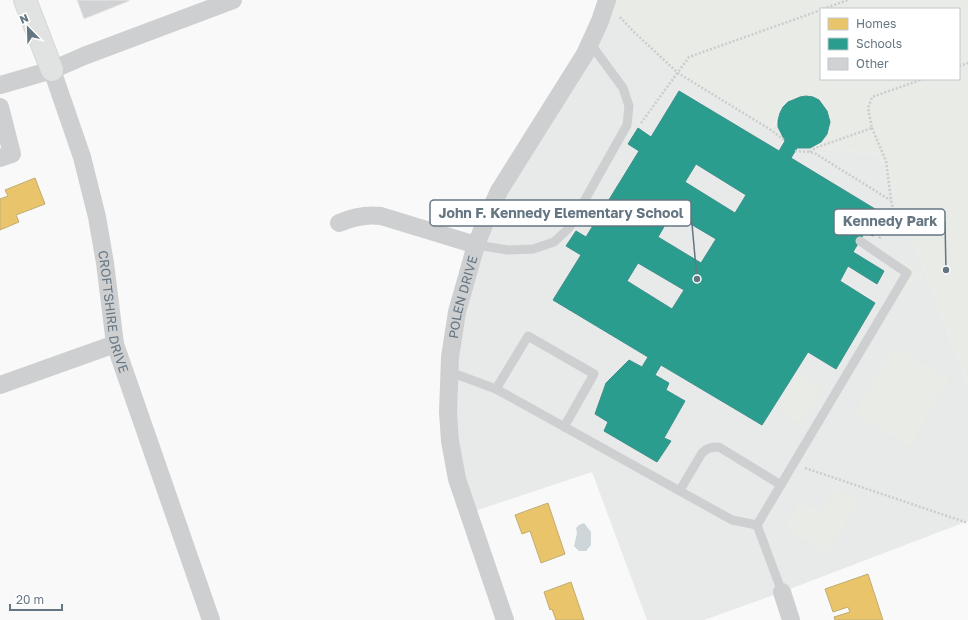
<svg xmlns="http://www.w3.org/2000/svg" width="968" height="620" font-family="'Golos Text',sans-serif">
<rect width="100%" height="100%" fill="#f9f9f9"/>
<path fill="#e8e9e9" d="M606,1l27,30 45,42 93,57 7,-10 2,-7 3,-6 5,-5 12,-5 6,-1 13,4 4,5 4,6 3,11 -3,12 -14,15 2,-1 64,6 89,230v137l-186,71 -78,28h-57l-55,-148 -123,41 -21,-101 28,-167z"/>
<g fill="#e8ebe6" fill-rule="evenodd">
<path d="M607,0h361v384l-89,-230 -64,-6 -5,4c5,-5 14,-11 17,-18 13,-24 -18,-50 -40,-31 -7,7 -10,18 -16,27l-93,-57 -45,-42 -27,-30zM821,9h138v70h-138z"/>
<path d="M897,258l28,16c-7,12 -19,11 -29,5l-4,-10z"/>
<path d="M894,346l56,33 -40,68 -56,-33z"/>
<path d="M799,374l24,15 -22,35 -25,-15z"/>
<path d="M835,488l23,13 -30,53 -44,-25 16,-29 21,12z"/>
</g>
<path fill="#ced6d9" d="M584,523l7,9v13l-5,6h-7l-5,-5 3,-13 -1,-5 3,-3z"/>
<g fill="#e9c46a" stroke="#c1ad72">
<path d="M35,178l10,26 -29,11 3,7 -19,8v-31l8,-3 -3,-6z"/>
<path d="M548,503l17,51 -24,9 -11,-32 -8,3 -7,-19z"/>
<path d="M868,574l15,46h-48l-1,-3 16,-5 -2,-5 -15,5 -8,-23z"/>
<path d="M571,582l13,38h-28l-4,-11 -2,1 -6,-18z"/>
</g>
<path fill="#2a9d8f" stroke="#3c918b" fill-rule="evenodd" d="M679,91l100,60 6,-10 -7,-14v-7l2,-7 3,-6 5,-5 12,-5 6,-1 7,1 6,3 8,11 3,11 -3,12 -6,8 -11,6h-13l-6,10 94,57 -12,21 -8,-4 -12,20 31,19 -7,13 -29,-18 -8,15 35,22 -39,66 -28,-17 -46,73 -101,-60 -6,10 14,8 -3,7 19,11 -21,37 7,3 -14,21 -53,-31 4,-9 -13,-8 11,-31 23,-23 13,7 6,-10 -95,-57 28,-45 -15,-9 10,-15 10,6 53,-86 -11,-7 10,-16 13,9zM696,164l50,31 -11,18 -50,-31zM672,213l44,26 -15,24 -43,-26zM638,263l46,27 -12,19 -45,-28z"/>
<path fill="#d0d2d3" stroke="#e8e8e8" d="M77,0h52v1l-45,18z"/>
<g fill="none" stroke-linecap="round" stroke-linejoin="round">
<g stroke="#d5d6d7" stroke-width="24">
<path id="secondary" d="M25,0l27,70"/>
</g>
<g stroke="#cbcccd" stroke-width="2.5" stroke-dasharray="2 2" stroke-linecap="butt">
<path d="M823,9l25,-9"/>
<path d="M620,17l13,14 45,42 93,57 14,11"/>
<path d="M959,66l9,-3"/>
<path d="M641,123l48,-66 132,-47"/>
<path d="M872,128l14,33 5,39 3,14 -15,25"/>
<path d="M795,151l15,1 6,2 74,46"/>
<path d="M810,152l5,-4 57,-20 -4,-20 4,-11 51,-18"/>
<path d="M805,468l163,55"/>
</g>
<g stroke="#cecfd0" stroke-width="9">
<path d="M476,245l32,5 25,-1 21,-7 15,-14 58,-103 2,-19 -6,-18 -33,-45"/>
<path d="M450,372l46,17 236,131 25,5"/>
<path d="M496,389l32,-53 66,38 -30,53"/>
<path d="M680,490l22,-37c5,-5 9,-6 17,-6l62,38"/>
<path d="M757,525l150,-252 -47,-32"/>
<path d="M757,525l25,67"/>
</g>
<g stroke="#cecfd0" stroke-width="18">
<path id="s1" d="M52,70l30,87 15,60 8,46 10,81 96,276"/>
<path d="M0,85l52,-15 32,-14 149,-56"/>
<path d="M0,107l12,47 -12,4"/>
<path d="M339,223c14,-6 27,-9 42,-7l95,29"/>
<path d="M0,385l115,-41"/>
<path d="M782,592l9,28"/>
<path id="s2" d="M505,620l-48,-141 -7,-38 -2,-29 2,-55 7,-45 19,-67 10,-25 13,-29 86,-137 15,-33 7,-21"/>
</g>
<use href="#secondary" stroke="#e1e2e2" stroke-width="22"/>
</g>
<g text-anchor="middle" dominant-baseline="central" stroke-width="4" stroke-linejoin="round" paint-order="stroke">
<g font-size="13" fill="#657683" stroke="#fff">
<text stroke="none"><textPath href="#s2" startOffset="333">POLEN DRIVE</textPath></text>
<text stroke="none"><textPath href="#s1" startOffset="250">CROFTSHIRE DRIVE</textPath></text>
</g>
</g>
<path fill="none" stroke="#657683" stroke-width="1.5" d="M697 279L691 213M946 270L945 222"/>
<g fill="#657683" stroke="#fff" stroke-width="1.5">
<circle cx="697" cy="279" r="4"/>
<circle cx="946" cy="270" r="4"/>
</g>
<g fill="#fff" stroke="#657683" stroke-width="1.5">
<rect x="430" y="200" width="261" height="26" rx="4"/>
<rect x="834" y="209" width="111" height="26" rx="4"/>
</g>
<g font-size="14" text-anchor="middle" font-weight="bold" fill="#657683">
<text x="561" y="218">John F. Kennedy Elementary School</text>
<text x="890" y="226">Kennedy Park</text>
</g>
<rect x="820" y="8" width="140" height="72" fill="#ffffff" stroke="#c1c8cd"/>
<rect x="828" y="18" width="20" height="12" fill="#e9c46a" stroke="#c1c8cd"/>
<text x="856" y="28" font-size="12" fill="#657683">Homes</text>
<rect x="828" y="38" width="20" height="12" fill="#2a9d8f" stroke="#c1c8cd"/>
<text x="856" y="48" font-size="12" fill="#657683">Schools</text>
<rect x="828" y="58" width="20" height="12" fill="#d0d2d3" stroke="#c1c8cd"/>
<text x="856" y="68" font-size="12" fill="#657683">Other</text>
<g transform="translate(28 28) rotate(337)" stroke="#ffffff" stroke-width="3" paint-order="stroke">
<path d="M0-3L7 15L0 10L-7 15Z" fill="#657683"/>
<text y="-6" font-size="11" font-weight="bold" text-anchor="middle" fill="#657683">N</text>
</g>
<path d="M10 604v6h52v-6" fill="none" stroke="#657683" stroke-width="2"/>
<text x="16" y="604" font-size="12" fill="#657683" stroke="#ffffff" stroke-width="3" paint-order="stroke">20 m</text>
</svg>
